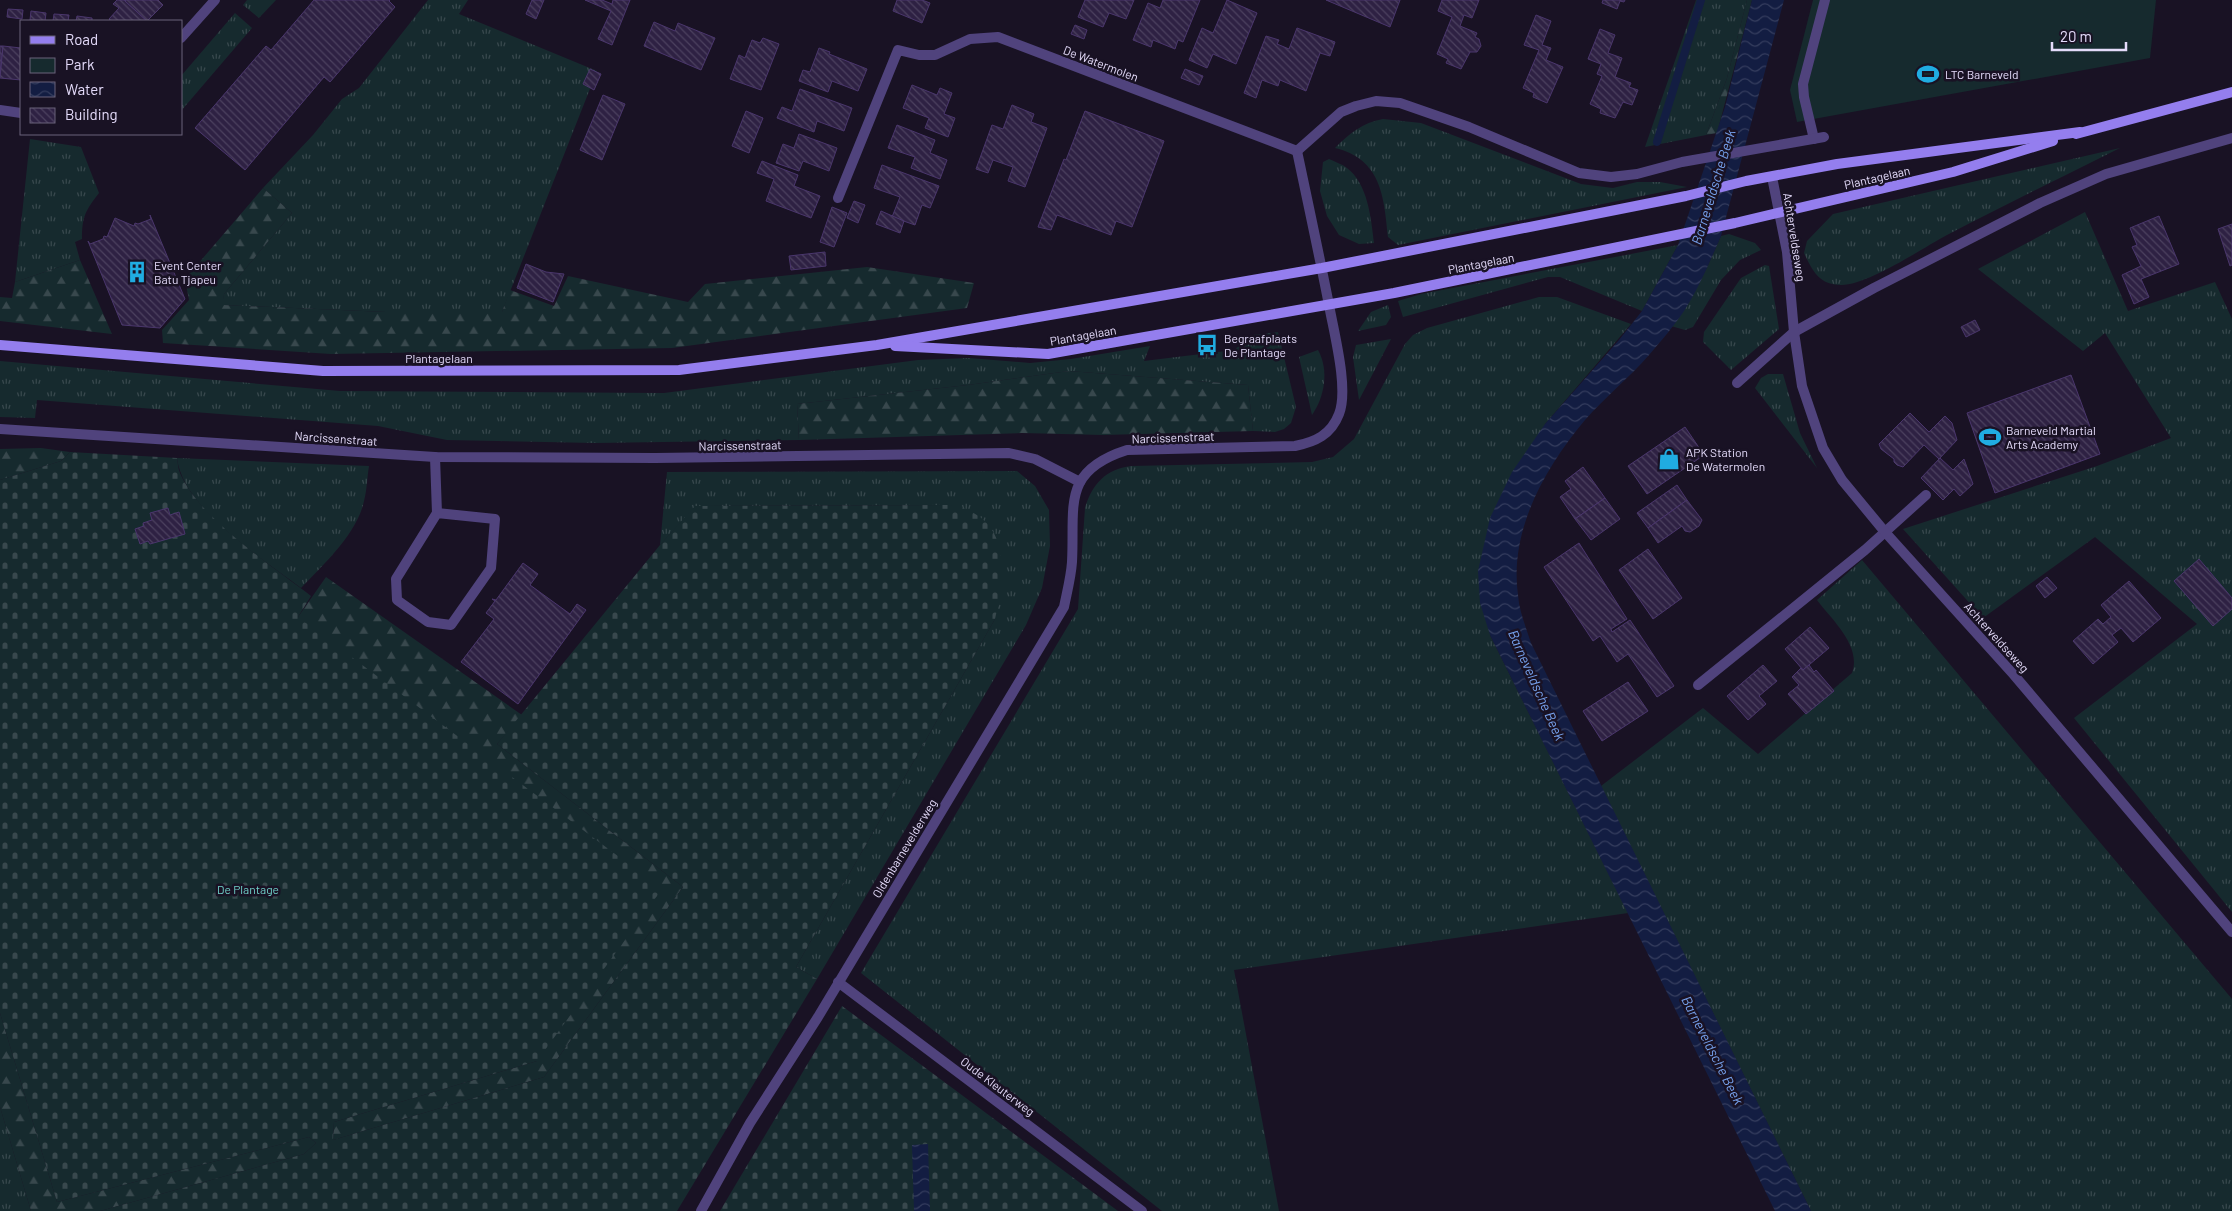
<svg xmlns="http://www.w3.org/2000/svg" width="2232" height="1211" font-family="Barlow,sans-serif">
<defs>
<pattern id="grass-tufts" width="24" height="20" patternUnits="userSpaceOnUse" patternTransform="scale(1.25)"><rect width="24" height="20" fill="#162a2e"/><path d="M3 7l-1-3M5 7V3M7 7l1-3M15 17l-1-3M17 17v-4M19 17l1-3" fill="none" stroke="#38484d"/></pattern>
<pattern id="forest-firs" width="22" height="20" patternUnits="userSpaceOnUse" patternTransform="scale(1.25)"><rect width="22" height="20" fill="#162a2e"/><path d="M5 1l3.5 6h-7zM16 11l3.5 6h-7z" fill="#38484d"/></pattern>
<pattern id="cemetery-stones" width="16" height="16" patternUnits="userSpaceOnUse" patternTransform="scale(1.25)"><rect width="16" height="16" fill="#162a2e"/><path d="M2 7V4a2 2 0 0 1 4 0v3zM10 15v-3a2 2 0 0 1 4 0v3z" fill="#38484d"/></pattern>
<pattern id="water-waves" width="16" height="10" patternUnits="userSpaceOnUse" patternTransform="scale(1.25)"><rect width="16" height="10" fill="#131d42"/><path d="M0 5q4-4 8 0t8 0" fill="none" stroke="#353d5e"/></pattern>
<pattern id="building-back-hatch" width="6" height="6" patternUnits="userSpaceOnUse" patternTransform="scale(1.25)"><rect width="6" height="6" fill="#2e2143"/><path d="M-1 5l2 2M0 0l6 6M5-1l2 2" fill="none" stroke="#4c415f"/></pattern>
</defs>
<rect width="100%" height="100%" fill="#191224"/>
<g fill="url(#grass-tufts)">
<path d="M247,0h29l-17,18 -16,-13z"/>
<path d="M428,0h40l-9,14 138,57 -95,241h-116l-164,-7 2,-11 68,-81 -29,-25 50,-53 29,-36 17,-11z"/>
<path d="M1696,0h51l-20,78 -21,57 -61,12z"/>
<path d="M235,13l17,15 -71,83v-35z"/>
<path d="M1383,119l38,4 160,61 32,4 24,-6h23l27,5 -289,58 -10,-8c-4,-41 -7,-78 -53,-89 15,-15 27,-25 48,-29z"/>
<path d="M30,139l51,8 18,46c-14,18 -17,24 -17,46l-7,3 5,18 -65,22z"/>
<path d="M2120,148c-58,29 -116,57 -173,87 -26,14 -79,50 -106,50 -22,0 -29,-15 -37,-32l3,-12 26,-27z"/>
<path d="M1329,159c6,3 13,5 18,9 21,16 24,50 27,75l-15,1 -20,-9 -12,-19 -7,-25 3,-29z"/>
<path d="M2085,212l43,99 87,-29 17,37v593l-158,-194 123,-94 -102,-87 -112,81 -80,-89 194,-63 74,-28 -66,-105 -22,18 -105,-82z"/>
<path d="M1729,234l26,9 6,7 -21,10 -19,20 -28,47 -8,3 -14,-4c22,-26 36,-58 50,-90z"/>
<path d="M1678,245l-36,66 -82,-34h-12l-145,40 -5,-16 23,-7z"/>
<path d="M1765,265l4,1 10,63 -48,41 -28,-28 1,-10 37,-54z"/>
<path d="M1539,297h18l74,27 -86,100 -55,211 138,278 -394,57 45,241h-117l-301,-238 217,-364 7,-101c7,-24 21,-39 46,-42l181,-4 21,-5 21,-18 51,-95 8,-9 14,-7z"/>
<path d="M1388,305l3,12 -5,8 -28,6 13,-19z"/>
<path d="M1278,332l18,75 -5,16 -7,6 -9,3 -22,-1 -5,-46 -179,-14 -101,14 -171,19 2,36 -204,3 -148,-3 -69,-14 -341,-26 -2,18 -35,-1v-56l340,30 324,2 254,-33 51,-2 61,5 41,-4 79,-13 -6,15 90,-11 19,-15z"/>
<path d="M1391,339l-32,61 -6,-43 3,-12z"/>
<path d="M1318,350c11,20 7,46 -6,65l-13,-58z"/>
<path d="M1768,374h15l17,59 17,35 -62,-80 6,-10z"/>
<path d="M177,458l192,8c-2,12 -2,24 -5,35 -7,33 -41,64 -63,87 -39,-30 -118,-79 -124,-130z"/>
<path d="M1017,471l18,15 14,24 1,36 -8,42 -16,37 -209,354 -21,-12 199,-348 -44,-114 -255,1 -36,39 7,-73z"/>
<path d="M1862,560l370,439v212h-421l-210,-425 102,-78 55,46 94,-81c10,-27 -20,-53 -35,-73z"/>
<path d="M0,1107l31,104h-31z"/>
</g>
<g fill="url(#forest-firs)">
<path d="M1747,0h5l-35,133 -11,2 21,-57z"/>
<path d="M263,188l29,25 -68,81 -1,11 163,7h116l8,-22 44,16 14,-30 120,26 17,-18 162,-17 107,16 -7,25 -295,40 -341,6 -168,-11 -1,-13 27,-30 -4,-21z"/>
<path d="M80,260l32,74 -112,-13v-24l12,1 3,-16z"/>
<path d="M1069,371l179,14 5,46 -150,4 -81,-2 -223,7 -2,-36 171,-19z"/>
<path d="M41,448l29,4 -9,9 -61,19v-31z"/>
<path d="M326,577l196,138 -25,29 186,143 -139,190 -211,63 1,-18 203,-61 -239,-444z"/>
<path d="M0,1013l57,189 252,-65 7,6 -12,11 -204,57h-69l-31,-104z"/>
</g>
<g fill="url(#cemetery-stones)">
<path d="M70,452l107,6c1,5 1,11 3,15 19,45 92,93 131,123l-13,21 364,272 -125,172 -203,61 -1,18 211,-63 139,-190 -186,-143 163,-199 35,-39 256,-1c60,12 55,66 44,114l-199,348 21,12 -140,232h-577l204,-57 12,-11 -7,-6 -252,65 -57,-189v-533l61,-19z"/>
<path d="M842,1006l276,205h-398z"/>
</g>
<path fill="#162a2e" d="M1813,0h343l-6,58 -353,64 -7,-32z"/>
<g fill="url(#water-waves)">
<path d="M1752,0h32l-63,236c-11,25 -22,52 -37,75 -10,15 -23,30 -35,44 -20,23 -44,42 -64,65 -40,48 -76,110 -67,175 1,16 8,32 13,48l280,568h-36l-285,-576 -10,-32 -2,-32 12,-53 22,-46 33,-48 74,-84 23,-29 36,-66 47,-138z"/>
<path d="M928,1144l2,67h-16l-2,-66z"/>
</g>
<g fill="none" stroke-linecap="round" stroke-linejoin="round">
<path stroke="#131d42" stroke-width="8" d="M1657,142l44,-142"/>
</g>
<g fill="url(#building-back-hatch)" stroke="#4a366c">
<path d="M117,0h7l23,21h-36l-2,-2 10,-11 -6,-4z"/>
<path d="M126,0h32l5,5 -16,16 -22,-20z"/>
<path d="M314,0h76l-1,1 6,6 -65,75 -6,-5 -79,93 -50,-42 71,-82 5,4z"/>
<path d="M532,0h12l-8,19 -10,-5z"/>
<path d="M585,0h17l10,4 1,-4h17l-18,45 -14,-6 13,-28z"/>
<path d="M897,0h25l8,3 -8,20 -29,-12z"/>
<path d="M1085,0h49l-8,19 -17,-6 -6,14 -25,-10z"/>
<path d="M1163,0h37l-17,42 -5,-2 -3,9 -22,-9 -2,7 -18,-7 15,-37 12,5z"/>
<path d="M1227,0l30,13 -21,51 -23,-10 -6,14 -18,-8 13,-32 11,5z"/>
<path d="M1326,0h74l-10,27z"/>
<path d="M1442,0h37l-7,18 -8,-3 -4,11 17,7 -2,4 4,2 2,7 -4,6h-7l-9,17 -15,-6 2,-4 -11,-5 15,-37 -14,-6z"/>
<path d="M1603,0h22l-1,2 -4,-1 -3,8 -15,-6z"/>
<path d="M8,9l15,1 -1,9 -15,-2z"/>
<path d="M31,11l15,2 -1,8 -15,-1z"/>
<path d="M54,14l15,1 -1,6h-15z"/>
<path d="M1536,15l15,6 -9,24 9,3 -5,12 17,7 -16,36 -14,-6 1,-4 -11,-5 16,-38 -15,-5z"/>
<path d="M77,16l15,2v3h-16z"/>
<path d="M654,22l21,9 3,-8 37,15 -14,32 -57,-24z"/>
<path d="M1075,25l12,5 -3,9 -13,-5z"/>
<path d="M1297,28l38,14 -5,14 -10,-3 -14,38 -26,-11 -2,6 -16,-6 -6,18 -12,-5 22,-57 13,4 -2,4 12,5z"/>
<path d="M1600,29l15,6 -7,18 14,5 -7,19 16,6 -2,4 9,3 -6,15 -9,-3 -8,16 -15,-5 1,-4 -11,-5 12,-28 -5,-2 4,-10 -13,-5z"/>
<path d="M763,38l16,6 -18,46 -31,-11 9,-24 6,3 7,-18 8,3z"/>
<path d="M0,46h3l-3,31z"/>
<path d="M3,46l18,2v32l-21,-2z"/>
<path d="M819,48l11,4 -1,2 38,15 -9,22 -26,-10 -4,11 -29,-11 4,-11 7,2z"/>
<path d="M590,69l11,5 -7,16 -11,-6z"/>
<path d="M1185,69l18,7 -4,9 -18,-7z"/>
<path d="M912,85l25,10 3,-7 12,5 -8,21 11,4 -7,19 -23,-9 4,-10 -26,-10z"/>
<path d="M800,89l52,19 -8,23 -27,-10 -3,11 -37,-14 5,-11 10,4z"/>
<path d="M603,95l22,9 -23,56 -22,-10z"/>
<path d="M1012,105l22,9 -3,8 16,6 -22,59 -17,-6 5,-14 -20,-7 -5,13 -12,-4 16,-44 11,4z"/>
<path d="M746,111l17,7 -14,35 -17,-7z"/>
<path d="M1085,111l79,30 -32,86 -16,-6 -5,14 -54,-20 -6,15 -13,-3 26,-68 2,1z"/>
<path d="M897,125l38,15 -5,13 17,7 -7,19 -29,-11 4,-11 -27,-9z"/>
<path d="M799,134l38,14 -8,23 -26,-10 -4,10 -23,-8 7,-19 11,4z"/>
<path d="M762,161l36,14 -4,11 26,10 -9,22 -45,-17 8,-22 -17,-6z"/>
<path d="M882,165l57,21 -9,22 -8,-3 -7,20 -23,-8 8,-20 -26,-9z"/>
<path d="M854,201l11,4 -7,18 -11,-5z"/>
<path d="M832,207l15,6 -13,34 -14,-5z"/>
<path d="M881,211l23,10 -4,12 -24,-9z"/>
<path d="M150,215l35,84 -25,29 -38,-3 -34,-84 2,3 13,-5 1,-3 3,1 8,-19 19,8 1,-3 3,1 13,-5z"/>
<path d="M2159,216l20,48 -38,15 8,18 -15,7 -12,-29 19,-9 -9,-19 5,-2 -7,-17z"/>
<path d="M2232,224v41l-2,1 -12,-37z"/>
<path d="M825,252l1,14 -35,4 -2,-14z"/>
<path d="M526,264l20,8 18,2 -11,28 -36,-14z"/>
<path d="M1975,320l5,10 -14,7 -5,-10z"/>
<path d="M2071,375l29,79 -105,39 -28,-80z"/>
<path d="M1910,413l19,19 16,-16 7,7 5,17 -18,19 -15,-14 -21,22 -6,-2 -3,-3v-3l-13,-10 -2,-5z"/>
<path d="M1685,427l19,28 -57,39 -19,-28z"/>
<path d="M1940,458l13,12 11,-11 9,25 -13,12 -6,-7 -11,11 -22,-22z"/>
<path d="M1583,467l22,31 -30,21 -15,-22 11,-8 -6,-8z"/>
<path d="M1677,485l10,15 -39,28 -11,-15z"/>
<path d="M1605,498l15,21 -29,21 -16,-21z"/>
<path d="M1687,500l15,20 -3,6 -9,6 -5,-1 -3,-5 -24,17 -10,-15z"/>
<path d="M168,508l2,7 9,-3 6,22 -35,10 -2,-3 -8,3 -5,-15 9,-3 -1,-3 9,-3 -2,-7z"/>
<path d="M1579,543l48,76 -16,10 1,3 18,-12 44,66 -17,11 -29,-43 -11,8 -17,-26 -7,5 -49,-74z"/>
<path d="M1648,549l34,49 -29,21 -34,-49z"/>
<path d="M2199,559l33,39v11l-19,17 -39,-45z"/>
<path d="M523,563l15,11 -8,11 40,29 7,-10 9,6 -68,94 -57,-42 33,-43 -8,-6 9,-12 -3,-2 4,1z"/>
<path d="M2047,577l10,11 -12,10 -9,-12z"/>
<path d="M2129,581l32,37 -28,24 -12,-14 -9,7 6,7 -25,22 -20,-23 25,-22 5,5 8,-7 -10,-12z"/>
<path d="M1810,627l19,21 -26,22 -18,-21z"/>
<path d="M1763,665l14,16 -18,15 7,8 -18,16 -21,-24z"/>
<path d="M1809,665l5,7 2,-2 18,21 -28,23 -18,-20 11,-9 -7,-8 9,-9 2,2z"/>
<path d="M1628,682l20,29 -46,30 -19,-30z"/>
</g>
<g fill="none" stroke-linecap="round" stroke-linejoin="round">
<g stroke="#50437d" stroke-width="10">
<path d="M1814,139l-10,-42 -1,-13 22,-84"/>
<path d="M1737,383l57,-51"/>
<path d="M435,457l2,56 -41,66 1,21 31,22 23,3 40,-57 4,-49 -58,-6"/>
<path d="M1698,685l167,-135 61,-55"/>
</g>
<g stroke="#50437d" stroke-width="10">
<path d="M181,38l34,-38"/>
<path d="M0,110l21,3"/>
<path d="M1297,151l44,-39 15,-6 20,-5 24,2 69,24 110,46 32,4 26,-3 45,-12 142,-25"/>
<path d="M838,198l60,-148 21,5h16l35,-16 28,-2 299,114"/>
<path d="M1794,332l80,-44 166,-85 66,-29 126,-36"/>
<path d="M0,429l435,28 220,1 354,-5 26,6 45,23"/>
<path d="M838,982l304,229"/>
<path d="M701,1211l49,-88 68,-106 246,-410c3,-15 7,-30 8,-45 3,-56 -11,-91 55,-112l168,-4c20,-4 36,-11 44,-32 10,-25 -5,-81 -10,-109 -10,-51 -21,-102 -32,-154"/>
</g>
<path stroke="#50437d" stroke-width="10" d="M1772,177l15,75 7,80 8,54 21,62 19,32 43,52 129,143 218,257"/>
<g stroke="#947eee" stroke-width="10">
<path d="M2076,134l156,-42"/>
<path d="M0,345l323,26 356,-1 198,-25 445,-77 364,-72 60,-15 91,-17 243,-32"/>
<path d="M895,346l153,8 346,-61 341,-70 218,-51 100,-31"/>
</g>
</g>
<defs>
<g id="stadium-bare" transform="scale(1.725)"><path d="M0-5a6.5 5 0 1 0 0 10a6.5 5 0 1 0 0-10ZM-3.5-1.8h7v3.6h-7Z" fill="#20ace1" stroke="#191224" stroke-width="2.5" paint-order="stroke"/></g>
<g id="building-bare" transform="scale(1.725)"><path d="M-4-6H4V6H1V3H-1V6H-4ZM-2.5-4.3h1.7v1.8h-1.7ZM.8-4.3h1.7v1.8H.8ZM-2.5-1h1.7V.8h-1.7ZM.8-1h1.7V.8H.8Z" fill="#20ace1" stroke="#191224" stroke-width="2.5" paint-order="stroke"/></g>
<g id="bus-bare" transform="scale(1.725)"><path d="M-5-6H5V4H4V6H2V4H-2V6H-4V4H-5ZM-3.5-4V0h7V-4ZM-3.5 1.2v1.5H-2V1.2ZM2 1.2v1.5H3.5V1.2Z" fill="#20ace1" stroke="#191224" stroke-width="2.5" paint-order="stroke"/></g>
<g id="shop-bare" transform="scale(1.725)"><path d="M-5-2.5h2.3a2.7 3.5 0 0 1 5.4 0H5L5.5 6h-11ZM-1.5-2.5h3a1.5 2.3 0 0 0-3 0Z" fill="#20ace1" stroke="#191224" stroke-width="2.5" paint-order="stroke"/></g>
</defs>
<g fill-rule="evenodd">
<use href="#stadium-bare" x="1928" y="74"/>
<use href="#building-bare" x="137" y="272"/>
<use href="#bus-bare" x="1207" y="345"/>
<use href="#stadium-bare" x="1990" y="437"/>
<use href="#shop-bare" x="1669" y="459"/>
</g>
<g text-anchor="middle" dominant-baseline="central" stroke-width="5" stroke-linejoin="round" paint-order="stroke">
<g font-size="12" fill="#e4dbfa" stroke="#191224">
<text transform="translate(1101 63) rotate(21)">De Watermolen</text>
<text transform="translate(1877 177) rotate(-13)">Plantagelaan</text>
<text transform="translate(1795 237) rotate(81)">Achterveldseweg</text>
<text transform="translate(1481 263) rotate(-11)">Plantagelaan</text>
<text transform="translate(1083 335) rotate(-10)">Plantagelaan</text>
<text x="439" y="358">Plantagelaan</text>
<text transform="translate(1173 437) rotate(-2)">Narcissenstraat</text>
<text transform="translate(336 438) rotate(4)">Narcissenstraat</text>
<text transform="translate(740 445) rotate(-1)">Narcissenstraat</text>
<text transform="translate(1997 637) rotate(48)">Achterveldseweg</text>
<text transform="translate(904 848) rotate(-59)">Oldenbarnevelderweg</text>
<text transform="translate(998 1086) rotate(37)">Oude Kleuterweg</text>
</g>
<g font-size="12" fill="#e4dbfa" stroke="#191224" text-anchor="start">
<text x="1945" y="74">LTC Barneveld</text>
<text x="154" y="265">Event Center<tspan x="154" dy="14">Batu Tjapeu</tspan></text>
<text x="1224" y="338">Begraafplaats<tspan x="1224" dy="14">De Plantage</tspan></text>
<text x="2006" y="430">Barneveld Martial<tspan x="2006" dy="14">Arts Academy</tspan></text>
<text x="1686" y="452">APK Station<tspan x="1686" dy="14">De Watermolen</tspan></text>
</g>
<g font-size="12" fill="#70d1ca" stroke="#191224">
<text x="248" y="889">De Plantage</text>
</g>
<g font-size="14" font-style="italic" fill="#76a1ed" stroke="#191224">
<text transform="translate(1713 187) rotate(-73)">Barneveldsche Beek</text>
<text transform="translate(1537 685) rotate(66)">Barneveldsche Beek</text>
<text transform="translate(1713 1050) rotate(63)">Barneveldsche Beek</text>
</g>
</g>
<rect x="20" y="20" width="162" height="115" fill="#191224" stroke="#6a627a"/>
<rect x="30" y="36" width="25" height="8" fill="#947eee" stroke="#6a627a"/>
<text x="65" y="45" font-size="15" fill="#e4dbfa">Road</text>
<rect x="30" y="58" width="25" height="15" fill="#162a2e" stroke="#6a627a"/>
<text x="65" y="70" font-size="15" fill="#e4dbfa">Park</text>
<rect x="30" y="82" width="25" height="15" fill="url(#water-waves)" stroke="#6a627a"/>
<text x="65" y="95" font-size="15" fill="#e4dbfa">Water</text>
<rect x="30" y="108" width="25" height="15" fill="url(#building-back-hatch)" stroke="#6a627a"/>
<text x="65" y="120" font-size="15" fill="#e4dbfa">Building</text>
<path d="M2052 42v8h74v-8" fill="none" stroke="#e4dbfa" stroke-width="2.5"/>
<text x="2060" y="42" font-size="15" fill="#e4dbfa" stroke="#191224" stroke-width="4" paint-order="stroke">20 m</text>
</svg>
